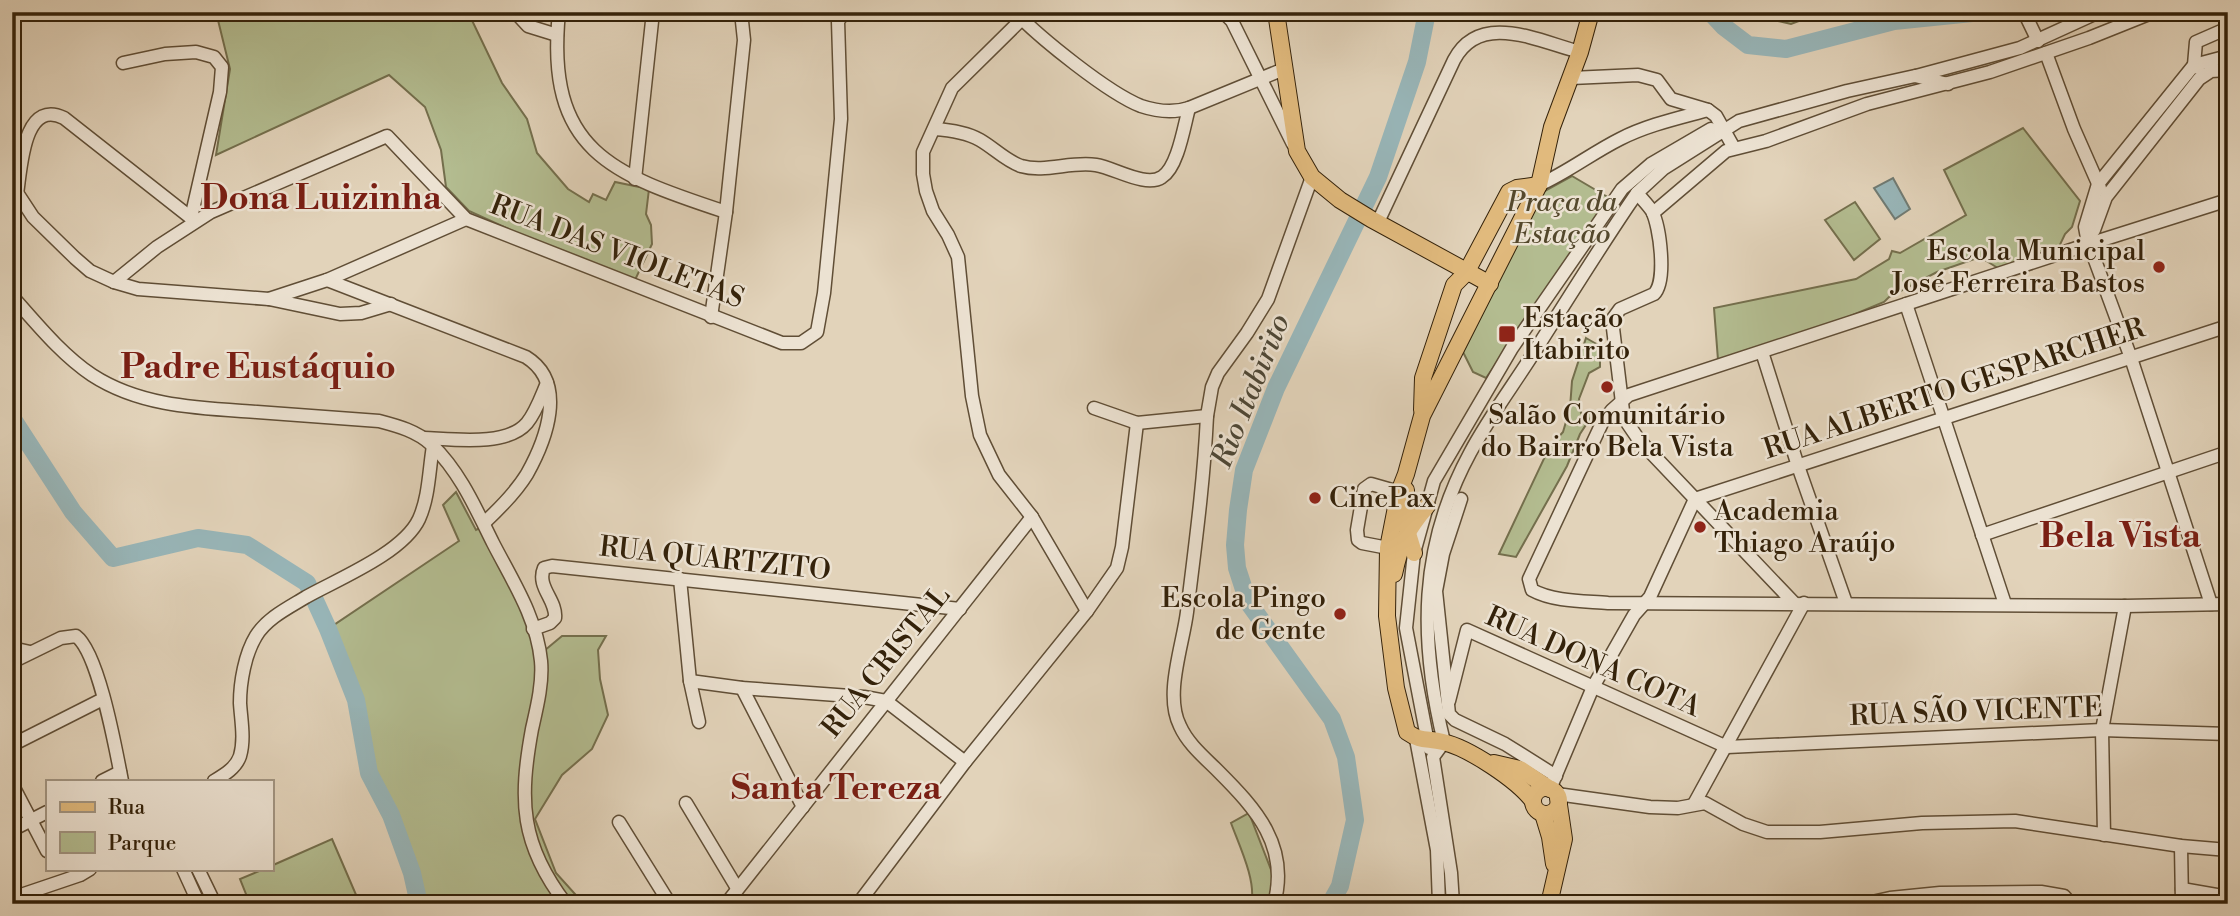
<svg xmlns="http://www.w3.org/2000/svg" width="2240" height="916" font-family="'Libre Bodoni',serif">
<rect width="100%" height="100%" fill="#e2d3ba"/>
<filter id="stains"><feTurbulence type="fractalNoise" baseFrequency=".00286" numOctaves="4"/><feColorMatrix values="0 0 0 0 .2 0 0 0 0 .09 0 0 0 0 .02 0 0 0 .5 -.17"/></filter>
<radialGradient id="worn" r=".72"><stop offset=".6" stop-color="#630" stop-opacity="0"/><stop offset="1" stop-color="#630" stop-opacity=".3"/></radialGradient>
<g fill="#b3bc90" stroke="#746f4d" stroke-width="2">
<path d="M216,12h252l34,71 25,36 10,34 31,36 21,13 4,-8 13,6 9,-18 34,7 -3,25 5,11 1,19 -17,36 -78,-29 -88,-40 -23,-24 -5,-37 -16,-43 -36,-32 -173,80 14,-86z"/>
<path d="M1741,12h82l-32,12z"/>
<path d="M2023,128l57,73 -8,26 -7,7 -8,17 -56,19 -21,-13 -43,15 -48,25 -5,5 -36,15 -130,43 -4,-52 142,-29 33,-20 3,-8 8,2 66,-38 -22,-45z"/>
<path d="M1572,176l39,23 -125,179 -13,-6 -10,-20 78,-159z"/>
<path d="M1855,202l25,37 -26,21 -29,-40z"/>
<path d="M1586,338l14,8v21l-11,6 -10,26 2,14 12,1 -13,20 -13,32 -51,91 -17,-3 50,-106 14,-16 7,-24 2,-27z"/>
<path d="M456,492l20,38 6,-3 62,124 18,-15h44l-8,14 2,29 8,36 -16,34 -30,26 -27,44 21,54 28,31h-165l-7,-31 -21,-58 -22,-42 -13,-73 -28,-71 131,-88 -16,-36z"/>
<path d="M1249,813l26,67 -8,24h-16c6,-22 -12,-59 -20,-81z"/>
<path d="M332,839l28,65h-110l-10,-25 24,-10h7v-3z"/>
</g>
<path fill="#98b6b9" stroke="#707b73" stroke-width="2" d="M1893,178l17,31 -15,10 -21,-31z"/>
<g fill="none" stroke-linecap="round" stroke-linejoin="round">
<g stroke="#98b6b9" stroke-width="18">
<path d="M1710,12l13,14 25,19 38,4 108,-28 88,-9"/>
<path d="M12,418l61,94 40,46 85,-20 49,7 60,38 21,46 28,71 13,73 22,42 21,58 7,31"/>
<path d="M1330,904l10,-18 15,-66 -9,-63 -14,-38 -84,-117 -11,-34 -2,-23 3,-35 6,-40 32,-82 102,-211 39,-115 10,-50"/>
</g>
<g stroke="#604e36" stroke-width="15">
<g id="minor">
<path d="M515,12l13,14 29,9"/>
<path d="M559,12c-14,139 52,162 167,200"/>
<path d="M1015,12c25,26 93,81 126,94 15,5 33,7 48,2l95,-39"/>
<path d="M1029,12l-77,76 -29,64v22l3,17 7,20 15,24 10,22 14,139 8,39 19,40 33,42 55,94"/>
<path d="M1215,12l11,3 6,6 61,123"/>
<path d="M2024,12l14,29"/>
<path d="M2046,53l28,76 26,59"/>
<path d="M123,63l42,-9 31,-2 18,5 8,10 -2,25 -29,126"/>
<path d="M2198,68l-4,-3 2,-23 32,-14"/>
<path d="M2228,70l-17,1 -12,8 -93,118 -12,33 -7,8 2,6 -460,151 -17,15 -10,13 -73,156 3,11c22,12 52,11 76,13l517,3 103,-2"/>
<path d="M1916,76l104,-28 79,-36"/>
<path d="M1571,78l67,-3 19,5 14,19 37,11 8,6 18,32"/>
<path d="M934,129c16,1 32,3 46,11 14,8 26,21 41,26 24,7 50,-5 75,-1 19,3 50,23 66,12 16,-10 22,-51 27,-69"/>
<path d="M635,179l18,-167"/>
<path d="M12,185l21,32 42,41 15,13 24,11 24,7 131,10 58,-19 139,-61"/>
<path d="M1539,185c29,-13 53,-32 81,-46 27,-14 59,-21 88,-29"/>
<path d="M1637,193c5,6 11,12 15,18 8,16 15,70 2,83l-34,15 -8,11 11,91 5,13 11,16 155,163"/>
<path d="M17,194c4,-25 6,-96 47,-76l131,103"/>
<path d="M1653,213l73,-62 40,-10 101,-37 123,-32 99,-34 65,-26"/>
<path d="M1378,222l76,-162c26,-50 86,-18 126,-8"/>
<path d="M2087,238l-2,-11 13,-43 96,-119 34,-9"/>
<path d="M327,280l199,77c42,26 20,83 1,117 -11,18 -28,35 -43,49"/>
<path d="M114,282l43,-35 54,-35 176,-76 79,83 316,124h19l16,-11 7,-39 17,-174 -3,-98 7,-9"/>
<path d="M12,296c25,28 49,58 80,79 49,32 108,33 165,37 40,3 81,6 122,9 19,5 38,10 53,24 28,27 44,64 61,98 19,37 44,75 48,118 2,22 -4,46 -9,68 -13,71 -12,115 34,175"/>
<path d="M269,299l71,15 21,-1 30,-9"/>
<path d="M1906,304l99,300"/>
<path d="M711,317l15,-105 18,-172 -3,-28"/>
<path d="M1762,352l36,114 48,137"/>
<path d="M1094,408l43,15 70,-7"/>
<path d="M424,438c28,1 83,9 103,-15 9,-11 14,-26 20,-40"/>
<path d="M1461,499l-18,55 -7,37 13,123 6,6 50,24 51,32"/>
<path d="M1982,535l246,-83"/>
<path d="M1388,548l-26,-5 -4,-3 -1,-10 7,-41 7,-5 28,8"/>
<path d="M680,579l10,102 9,41"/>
<path d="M2211,604l-80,-246 -42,-114 139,-44"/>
<path d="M533,629l17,-6 5,-5c2,-18 -19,-31 -11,-50l8,-2 408,43"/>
<path d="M12,648l18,4"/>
<path d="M12,662l49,-24 15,-2c23,17 40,115 46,145"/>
<path d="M690,681l52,7 122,9 22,4 79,61"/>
<path d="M742,688l61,119"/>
<path d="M1449,701l18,-71 260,117 375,-17 126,4"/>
<path d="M1416,739l21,111 2,54"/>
<path d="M12,745l91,-46"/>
<path d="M1429,748l-23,-120 8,-75 20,-72 78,-133 110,-159 29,-25 60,-35"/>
<path d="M102,781l18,-9"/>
<path d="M214,781c10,-6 22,-13 26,-25 5,-17 1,-36 0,-53 0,-21 5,-49 16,-67 11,-18 32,-28 50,-39 32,-18 97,-44 113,-78 10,-22 10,-49 14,-73"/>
<path d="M12,784l35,67"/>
<path d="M1550,789l43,-102 41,-72 16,-18 45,-98 533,-173"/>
<path d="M1557,794l93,13 28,1 27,-5 38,21 24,8h53l102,-9 93,-2 166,25 47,4"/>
<path d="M686,803l51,85"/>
<path d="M1694,804l110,-201"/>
<path d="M619,822l51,82"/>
<path d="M12,830l35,-18"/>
<path d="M2104,835l-2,-105 23,-124"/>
<path d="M2181,846l1,58"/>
<path d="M183,869l16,35"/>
<path d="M198,869l17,35"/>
<path d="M2182,889l46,8"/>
<path d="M12,898l68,-23 10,-6"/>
<path d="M726,904l306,-387"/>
<path d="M858,904l107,-142 122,-151 30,-43 5,-21 15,-124"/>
<path d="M1274,904c16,-58 -18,-95 -56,-133 -14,-14 -30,-27 -38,-45 -16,-31 3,-81 7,-114 8,-65 17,-131 20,-196l5,-29 6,-14 29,-40 21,-34 44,-122"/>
<path d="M1453,904l-2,-31 -18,-116 11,-15c-25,-102 -25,-195 26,-289 18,-34 42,-66 63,-99 31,-49 62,-99 95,-148l9,-13 26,-24 76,-48 108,-30 68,-15 33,8"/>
<path d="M1863,904l27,-6 50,-5 101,-1 23,4 7,8"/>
</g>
</g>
<g stroke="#34220a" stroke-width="18">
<g id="major">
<path d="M1276,12l21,139 15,26 28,23 31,19 119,65"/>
<path d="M1422,410l1,-32 31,-93 12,-12 43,-81 8,-4 22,-3"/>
<path d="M1406,490l1,40 7,23"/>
<path d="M1394,574c7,-32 12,-43 33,-68"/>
<path d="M1494,763l26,6 30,20"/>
<circle cx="1546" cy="801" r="13"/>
<path d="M1533,801c-16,-21 -64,-53 -90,-59 -16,-4 -22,0 -36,-10l-11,-44 -9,-72 1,-68 11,-56 7,-18 16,-58 117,-231 13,-58 28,-75 11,-40"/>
<path d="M1543,814l7,23 4,27"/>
<path d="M1549,904l15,-65 -6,-41"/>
</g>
</g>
<use href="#minor" stroke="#ece2d2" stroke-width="12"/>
<use href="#major" stroke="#e1ba7d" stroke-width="16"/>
</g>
<g fill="#8f2418" stroke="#ece2d2" stroke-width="2.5">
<circle cx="2159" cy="267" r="7"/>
<rect x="1498" y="325" width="18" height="18" rx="3.5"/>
<circle cx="1607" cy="387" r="7"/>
<circle cx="1315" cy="498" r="7"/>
<circle cx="1700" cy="527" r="7"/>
<circle cx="1340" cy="614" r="7"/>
</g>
<g text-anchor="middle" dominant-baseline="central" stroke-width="5" stroke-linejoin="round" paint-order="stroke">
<g font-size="28" font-style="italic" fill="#54482c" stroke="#ece2d2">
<text x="1562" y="202">Praça da<tspan x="1562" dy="32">Estação</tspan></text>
</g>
<g font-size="28" fill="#34220a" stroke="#ece2d2" text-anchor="start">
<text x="2145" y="251" text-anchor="end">Escola Municipal<tspan x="2145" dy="32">José Ferreira Bastos</tspan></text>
<text x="1523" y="318">Estação<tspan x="1523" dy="32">Itabirito</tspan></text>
<text x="1607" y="415" text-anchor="middle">Salão Comunitário<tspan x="1607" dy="32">do Bairro Bela Vista</tspan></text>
<text x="1329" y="498">CinePax</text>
<text x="1714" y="511">Academia<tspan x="1714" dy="32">Thiago Araújo</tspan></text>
<text x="1326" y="598" text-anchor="end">Escola Pingo<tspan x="1326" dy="32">de Gente</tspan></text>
</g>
<g font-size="28" fill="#34220a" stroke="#ece2d2">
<text transform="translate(617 252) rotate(21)">RUA DAS VIOLETAS</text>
<text transform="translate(1954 389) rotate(-18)">RUA ALBERTO GESPARCHER</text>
<text transform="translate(715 559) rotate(6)">RUA QUARTZITO</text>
<text transform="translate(886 662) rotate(-51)">RUA CRISTAL</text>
<text transform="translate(1593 662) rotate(24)">RUA DONA COTA</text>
<text transform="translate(1976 712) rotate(-2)">RUA SÃO VICENTE</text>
</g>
<g font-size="30" font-style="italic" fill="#4d4736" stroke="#ece2d2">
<text transform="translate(1251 391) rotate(-68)">Rio Itabirito</text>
</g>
<g font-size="35" font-weight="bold" fill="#7a1f14" stroke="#ece2d2">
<text x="321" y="198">Dona Luizinha</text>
<text x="258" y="367">Padre Eustáquio</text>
<text x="2120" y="536">Bela Vista</text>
<text x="836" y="788">Santa Tereza</text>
</g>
</g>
<rect width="2240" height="916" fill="none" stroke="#e2d3ba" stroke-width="42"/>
<rect x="14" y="14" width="2212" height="888" fill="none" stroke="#34220a" stroke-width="3.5"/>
<rect x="21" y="21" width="2198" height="874" fill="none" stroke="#34220a" stroke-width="2"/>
<rect x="46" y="780" width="228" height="91" fill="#ece2d2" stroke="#a29582" stroke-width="2"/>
<rect x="60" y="802" width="35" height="10" fill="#e1ba7d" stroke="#a29582" stroke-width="2"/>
<text x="108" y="814" font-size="21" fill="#34220a">Rua</text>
<rect x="60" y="832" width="35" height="21" fill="#b3bc90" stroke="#a29582" stroke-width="2"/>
<text x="108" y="850" font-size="21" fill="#34220a">Parque</text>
<rect width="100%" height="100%" filter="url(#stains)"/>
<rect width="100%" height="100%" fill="url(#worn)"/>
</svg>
